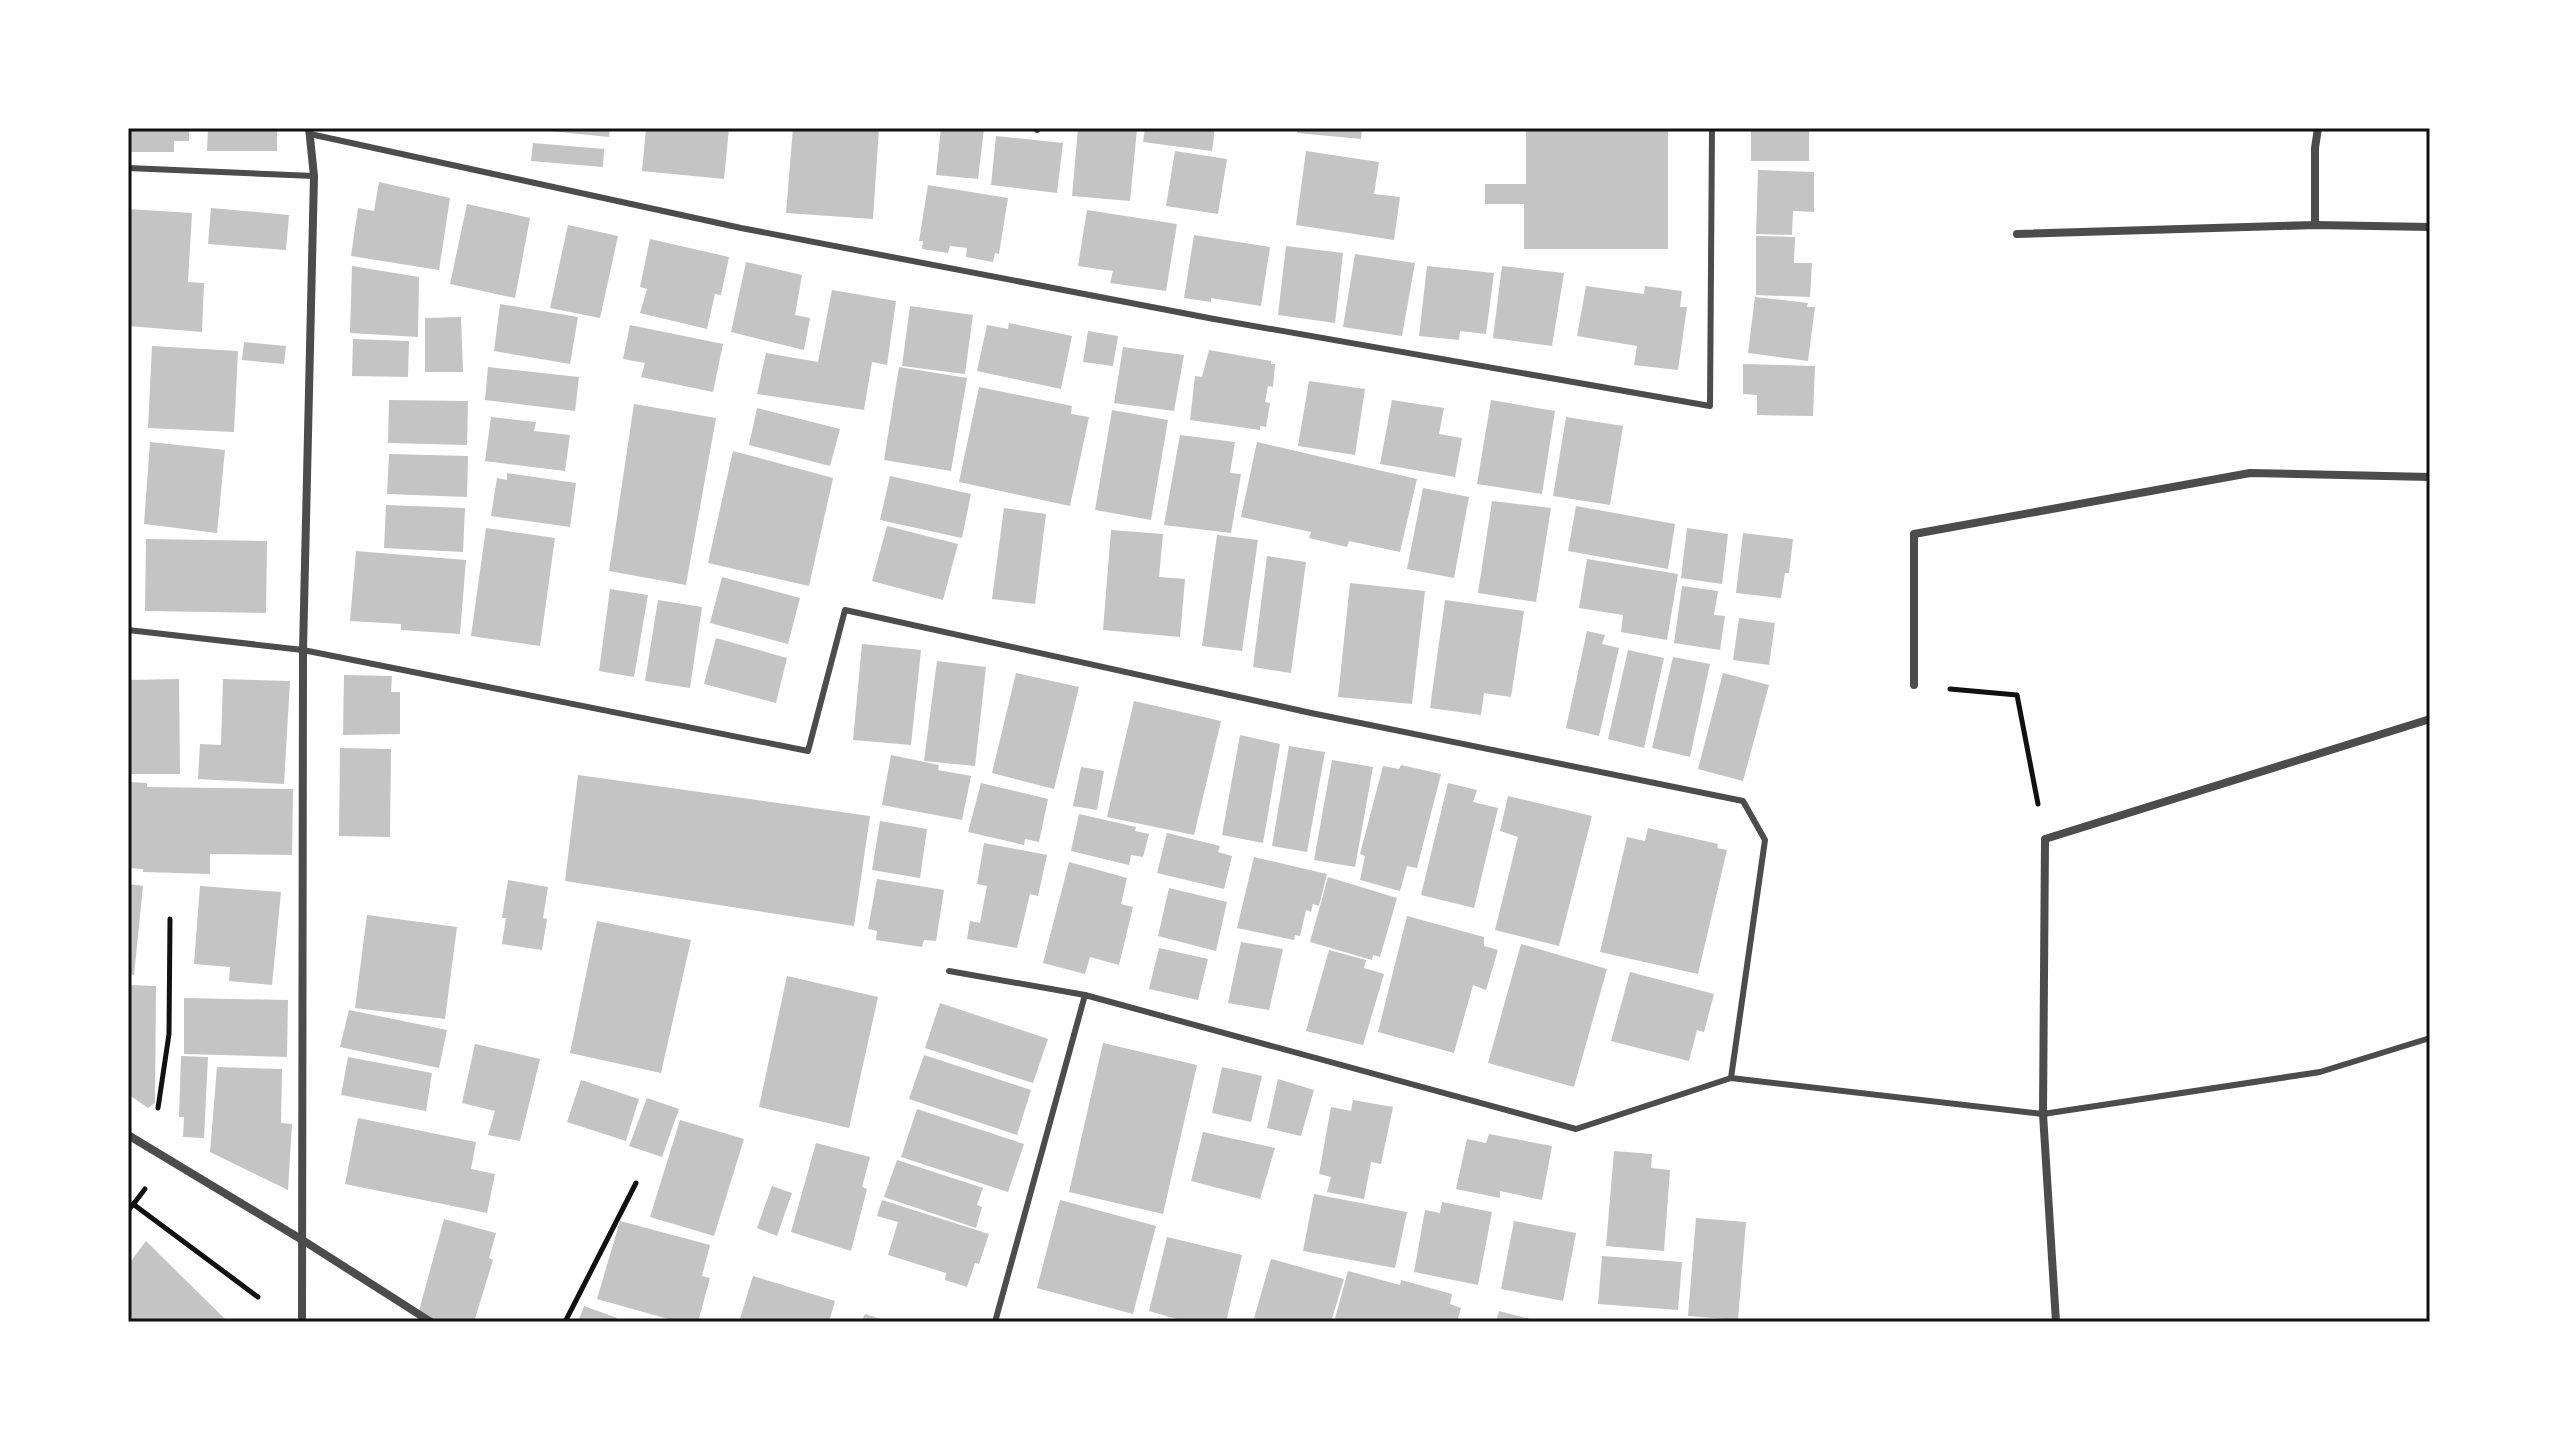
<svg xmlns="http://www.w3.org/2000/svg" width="2558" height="1450" font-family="'Fira Sans Condensed',sans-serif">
<rect width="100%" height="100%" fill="#fff"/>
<g fill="#c4c4c4">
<path d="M128,128h61v13h-15v11h-46z"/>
<path d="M208,128h69v23h-70z"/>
<path d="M540,128h70l-1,9 -69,-7z"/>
<path d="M646,128h83l-5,51 -82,-8z"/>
<path d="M793,128h86l-6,91 -87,-6z"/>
<path d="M941,128l43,1 -6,50 -42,-4z"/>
<path d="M1078,128l59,1 -7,72 -58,-5z"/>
<path d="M1145,128h70l-3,23 -69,-9z"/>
<path d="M1298,128h64l-1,11 -64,-6z"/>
<path d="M1526,128h142v121h-144v-45h-39v-20h41z"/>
<rect x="1751" y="128" width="58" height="33"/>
<path d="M996,136l67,7 -6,50 -66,-8z"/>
<path d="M533,143l71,6 -1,18 -72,-6z"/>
<path d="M1175,151l52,8 -9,55 -52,-8z"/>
<path d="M1306,151l73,11 -5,32 26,3 -6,43 -98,-15z"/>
<path d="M1758,170l56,2v40l-21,-1 -1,24 -36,-1z"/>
<path d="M379,182l71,16 -11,72 -88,-14 7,-48 16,3z"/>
<path d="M928,185l80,13 -9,56 -4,-1 -2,9 -27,-5 1,-9 -17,-2 -2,7 -26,-4 1,-8h-4z"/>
<path d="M467,204l63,14 -15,80 -65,-14z"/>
<path d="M211,208l78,7 -3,35 -78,-6z"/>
<path d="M128,209l64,4 -4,69 16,1 -2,49 -74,-6z"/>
<path d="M1087,210l90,14 -11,67 -56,-8 3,-12 -35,-5z"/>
<path d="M568,225l50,11 -18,82 -50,-10z"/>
<path d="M1194,235l76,12 -9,59 -50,-8v4l-27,-4z"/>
<path d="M1756,236l39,1 -1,26h18l-2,34 -54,-2z"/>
<path d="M650,239l79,18 -8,38 -6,-1 -8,35 -67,-16 7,-24 -7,-2z"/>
<path d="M1286,246l57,7 -8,70 -57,-8z"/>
<path d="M1355,254l60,9 -13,73 -59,-9z"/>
<path d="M746,262l56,13 -7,40 15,3 -6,32 -73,-18z"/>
<path d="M352,266l67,11 -1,60 -68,-4z"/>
<path d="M1427,266l67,7 -8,61 -26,-3 -1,9 -40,-4z"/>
<path d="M1502,266l62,7 -12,73 -59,-8z"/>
<path d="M1586,286l58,8 1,-8 37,5 -2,16h7l-9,63 -44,-5 3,-19 -60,-10z"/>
<path d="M832,290l64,11 -9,64 -15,-3 -8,48 -107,-16 9,-41 52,9z"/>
<path d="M1755,297l53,6 -1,4h8l-7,54 -60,-8z"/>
<path d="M500,304l78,13 -8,47 -76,-13z"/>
<path d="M910,306l63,9 -8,59 -63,-8z"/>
<path d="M461,317l2,55h-38v-54z"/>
<path d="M1009,323l63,13 -11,53 -84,-18 10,-46 21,4z"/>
<path d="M630,325l93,19 -10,48 -72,-15 4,-14 -22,-4z"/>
<path d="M1088,331l30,5 -5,30 -30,-4z"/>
<path d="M353,339l56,2 -1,36 -56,-1z"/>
<path d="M244,342l42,4 -2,18 -42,-4z"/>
<path d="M152,346l86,5 -4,81 -86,-4z"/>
<path d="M1123,347l61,8 -10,56 -60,-8z"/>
<path d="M1209,350l62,11v3h4l-2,23 -5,-1 -3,16 5,1 -4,24 -6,-1v4l-70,-10 5,-44 7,1z"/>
<path d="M1743,364l72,2 -2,50 -56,-1v-20l-14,-1z"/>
<path d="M488,367l91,10 -4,34 -90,-11z"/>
<path d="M899,367l68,11 -16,93 -67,-11z"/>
<path d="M1309,381l56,8 -10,66 -57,-9z"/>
<path d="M979,387l93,19 -1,8 18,3 -19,89 -111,-24z"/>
<path d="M389,400l79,1 -1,44 -79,-2z"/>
<path d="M1392,400l52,8 -5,26 23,4 -7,39 -75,-13z"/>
<path d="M1491,400l64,11 -13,83 -65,-10z"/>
<path d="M634,404l82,14 -30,167 -77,-14z"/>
<path d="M757,408l83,21 -10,37 -81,-21z"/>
<path d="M1112,410l56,10 -17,100 -56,-10z"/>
<path d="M491,417l45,5 -2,9 36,4 -5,36 -80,-10z"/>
<path d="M1566,417l57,9 -13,79 -57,-9z"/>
<path d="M1180,435l55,7 -5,31 11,1 -10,59 -67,-8z"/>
<path d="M150,442l75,8 -8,83 -73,-9z"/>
<path d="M1257,442l160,37 -17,73 -51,-11 -2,6 -38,-9 2,-6 -70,-15z"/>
<path d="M733,451l100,27 -24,108 -101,-23z"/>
<path d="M389,454l79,2 -1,41 -80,-3z"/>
<path d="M507,473l69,10 -6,44 -79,-11 6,-38 10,2z"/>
<path d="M890,476l81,18 -9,44 -82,-18z"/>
<path d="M1423,488l46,9 -15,81 -47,-9z"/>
<path d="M1492,501l59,7 -15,94 -58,-9z"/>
<path d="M386,505l79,3 -2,44 -79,-4z"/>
<path d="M1576,506l99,18 -7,45 -100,-18z"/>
<path d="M1004,508l42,6 -11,90 -43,-5z"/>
<path d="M887,526l71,18 -15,56 -71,-19z"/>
<path d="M486,528l69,10 -15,108 -69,-10z"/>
<path d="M1687,528l41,6 -6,50 -41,-6z"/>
<path d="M1111,530l52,4 -4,43 26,2 -5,58 -77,-7z"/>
<path d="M1743,533l50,6 -4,34h-4l-4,25 -45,-5z"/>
<path d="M1217,535l41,5 -16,111 -40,-5z"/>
<path d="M146,539l121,2 -1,72 -121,-2z"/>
<path d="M356,551l110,9 -6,74 -59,-4v-6l-51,-3z"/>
<path d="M1267,556l39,6 -15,111 -38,-6z"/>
<path d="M1587,559l91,15 -11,66 -46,-8 2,-17 -44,-7z"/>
<path d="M722,577l78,21 -12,46 -78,-21z"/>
<path d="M1350,583l75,8 -13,113 -74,-7z"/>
<path d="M1682,586l36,5 -4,24 11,1 -5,34 -46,-7z"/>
<path d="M610,589l38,6 -14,82 -35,-6z"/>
<path d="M658,600l44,7 -12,81 -45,-7z"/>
<path d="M1445,600l79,11 -13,86 -27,-4 -3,22 -51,-7z"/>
<path d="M1739,618l36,5 -6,42 -36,-5z"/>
<path d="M1587,631l18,4 -3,9 17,4 -20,88 -33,-8z"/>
<path d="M716,638l71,20 -11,45 -72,-19z"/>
<path d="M862,644l59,6 -10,95 -58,-5z"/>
<path d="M1628,650l36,8 -20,90 -36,-9z"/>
<path d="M1673,657l37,7 -20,93 -38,-9z"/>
<path d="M937,661l49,6 -11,99 -51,-5z"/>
<path d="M1016,673l63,14 -25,102 -62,-16z"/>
<path d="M1723,673l46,12 -26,96 -45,-12z"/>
<path d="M344,675l48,1 -1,16h9v42l-57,1z"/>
<path d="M179,679l1,95h-52v-94z"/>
<path d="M223,679l67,2 -6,103 -86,-5 2,-35 21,1z"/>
<path d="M1134,701l87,20 -27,114 -87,-18z"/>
<path d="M1240,735l40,9 -17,99 -41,-8z"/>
<path d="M1289,746l36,6 -18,100 -35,-6z"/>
<path d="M340,748l51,1 -1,88 -51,-1z"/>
<path d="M891,755l48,10 -1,5 33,6 -9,44 -80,-15z"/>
<path d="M1332,760l41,7 -18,100 -41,-7z"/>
<path d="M1401,765l40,9 -24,94 -10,-2 -7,25 -40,-11 5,-24 -5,-2 23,-88 16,3z"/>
<path d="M1081,767l23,4 -7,39 -24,-4z"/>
<path d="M578,775l292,41 -16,110 -289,-45z"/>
<path d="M128,782l19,1v4l146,2 -1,66 -82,-1v20l-67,-2v-3l-15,-1z"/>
<path d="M981,783l67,16 -9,43 -14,-3 -1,6 -56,-13z"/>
<path d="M1448,783l29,7 -4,12 25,6 -24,100 -53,-13z"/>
<path d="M1508,796l84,20 -33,130 -64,-16 23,-93 -18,-6z"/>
<path d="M1079,814l57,13 -1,4 14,3 -6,23 -12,-2 -2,10 -58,-14z"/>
<path d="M880,821l47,8 -7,49 -48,-8z"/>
<path d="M1648,828l70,16 -1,4 10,2 -29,124 -98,-22 27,-115 18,4z"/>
<path d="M1167,833l53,13 -2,6 14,4 -8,33 -67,-16z"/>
<path d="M984,843l63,12 -9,41 -8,-2 -13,54 -50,-9 3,-18 10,2 7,-37 -10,-2z"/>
<path d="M1254,857l73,17 -8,32 -6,-2 -2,8 -5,-2 -6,26 -5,-1 -1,5 -57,-12z"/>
<path d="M1069,862l58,16 -6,26 12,3 -14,58 -29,-8 -5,17 -42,-11z"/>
<path d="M1328,877l69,21 -17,59 -7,-2 -1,5 -62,-18z"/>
<path d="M877,879l67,11 -8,51 -12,-1 -2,7 -46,-7 1,-9 -9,-2z"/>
<path d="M508,880l40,7 -5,31 4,1 -5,31 -40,-6 4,-26h-4z"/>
<path d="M128,884l15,2 -9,89 -6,-1z"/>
<path d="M200,886l81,6 -9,93 -43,-4 1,-14 -36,-3z"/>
<path d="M1169,888l58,14 -11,49 -58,-15z"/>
<path d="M367,915l90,12 -12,92 -90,-11z"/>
<path d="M1407,916l77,21v9l14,4 -12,40 -13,-5 -19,68 -76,-21z"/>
<path d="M597,921l94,19 -30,133 -91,-20z"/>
<path d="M1241,942l42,7 -14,61 -41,-7z"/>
<path d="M1521,944l86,25 -33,118 -86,-24z"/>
<path d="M1159,948l49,11 -10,41 -49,-11z"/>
<path d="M1329,950l37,10 -2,8 20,6 -21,71 -57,-14z"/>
<path d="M1630,972l84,22 -10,38 -7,-2 -8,31 -78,-20z"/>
<path d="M787,976l91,21 -29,131 -90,-21z"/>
<path d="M128,985l28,1 -1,117 -7,5 -20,-14z"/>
<path d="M184,998l104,2 -1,57 -103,-3z"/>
<path d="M940,1003l108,36 -15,44 -108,-35z"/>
<path d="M349,1010l98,20 -8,38 -99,-21z"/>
<path d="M1103,1043l94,22 -34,149 -94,-22z"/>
<path d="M475,1044l65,15 -20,82 -32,-6 7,-24 -33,-8z"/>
<path d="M924,1055l107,35 -14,45 -108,-36z"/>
<path d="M181,1056l27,1 -4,81 -21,-1 1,-20h-5z"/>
<path d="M348,1057l84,16 -6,38 -85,-16z"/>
<path d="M217,1067l65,2 -1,54 11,1 -4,66 -78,-38z"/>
<path d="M1222,1067l40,9 -11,46 -39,-9z"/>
<path d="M1278,1079l36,11 -13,46 -34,-8z"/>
<path d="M581,1080l58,19 -13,42 -59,-19z"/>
<path d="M647,1098l32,11 -17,48 -33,-11z"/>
<path d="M1353,1100l40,7 -12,57 -10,-2 -7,37 -37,-7 4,-15 -12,-3 12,-67 20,4z"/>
<path d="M917,1109l107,35 -16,48 -107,-35z"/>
<path d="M358,1118l118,24 -5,27 24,5 -8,39 -142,-29z"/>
<path d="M680,1120l64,19 -30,97 -64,-19z"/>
<path d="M1203,1132l72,16 -15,51 -69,-18z"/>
<path d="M1489,1134l63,12 -10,54 -42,-9v7l-44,-9 11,-50 19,4z"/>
<path d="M816,1143l54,14 -8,30 5,2 -16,62 -60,-19z"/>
<path d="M1614,1151l38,3 -1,14 19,2 -6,81 -58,-5z"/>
<path d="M897,1160l86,28 -6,17 5,2 -6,21 -92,-31z"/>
<path d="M772,1186l20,7 -15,43 -20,-8z"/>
<path d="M1314,1194l93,18 -12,56 -92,-17z"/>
<path d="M882,1200l107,34 -10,30 -4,-1 -8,24 -22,-7 1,-7 -58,-18 10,-33 -21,-6z"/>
<path d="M1060,1200l96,26 -23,88 -96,-26z"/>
<path d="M1442,1202l50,10 -14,73 -64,-13 11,-62 15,3z"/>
<path d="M1696,1218l50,4 -8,98 -50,-4z"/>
<path d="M444,1219l52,14 -7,25 4,2 -19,62h-58z"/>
<path d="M620,1221l90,24 -8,31 8,2 -12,44h-19l-82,-23z"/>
<path d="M1514,1221l62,12 -13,68 -62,-12z"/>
<path d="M1167,1237l75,18 -16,67h-39l-38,-11z"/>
<path d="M146,1241l82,81h-100v-57z"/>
<path d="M1602,1256l80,6 -4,48 -80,-6z"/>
<path d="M1271,1259l73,20 -13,43h-78z"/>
<path d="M1348,1271l52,14 1,-5 51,14 -2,10 11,4 -4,14h-123z"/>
<path d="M753,1276l82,25 -6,21h-90z"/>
<path d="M584,1306l33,12 -1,4h-38z"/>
<path d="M1499,1311l39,10v1h-42z"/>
<path d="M865,1314l22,7v1h-26z"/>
</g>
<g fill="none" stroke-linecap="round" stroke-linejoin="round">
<g stroke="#111" stroke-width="5">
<path d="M1950,689l67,6 21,109"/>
<path d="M158,1108l11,-74 1,-115"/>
<path d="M133,1204l125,93"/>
<path d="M128,1211l17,-22"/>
<path d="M565,1322l71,-139"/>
</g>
<g stroke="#4c4c4c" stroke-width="6">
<path d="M1037,130v-2"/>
<path d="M310,134l431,94 473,91 496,87 2,-278"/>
<path d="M128,168l186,8"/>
<path d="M128,630l175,20 505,101 37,-141 466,103 432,88 22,39 -34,238"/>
<path d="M949,971l136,24"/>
<path d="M995,1322l90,-327 491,134 155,-51 312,36 277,-42 110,-34"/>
</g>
<g stroke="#4c4c4c" stroke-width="8">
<path d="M2315,225v-77l3,-20"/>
<path d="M2017,234l298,-9 115,2"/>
<path d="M1914,685v-151l336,-61 180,4"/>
<path d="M128,1135l176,106 127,81"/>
<path d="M302,1322l1,-672 11,-474 -5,-48"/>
<path d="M2056,1322l-13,-208 2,-275 385,-120"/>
</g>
</g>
<rect width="2558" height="1450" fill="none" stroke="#ffffff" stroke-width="260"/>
<rect x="130" y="130" width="2298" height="1190" fill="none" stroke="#111" stroke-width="3"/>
</svg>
